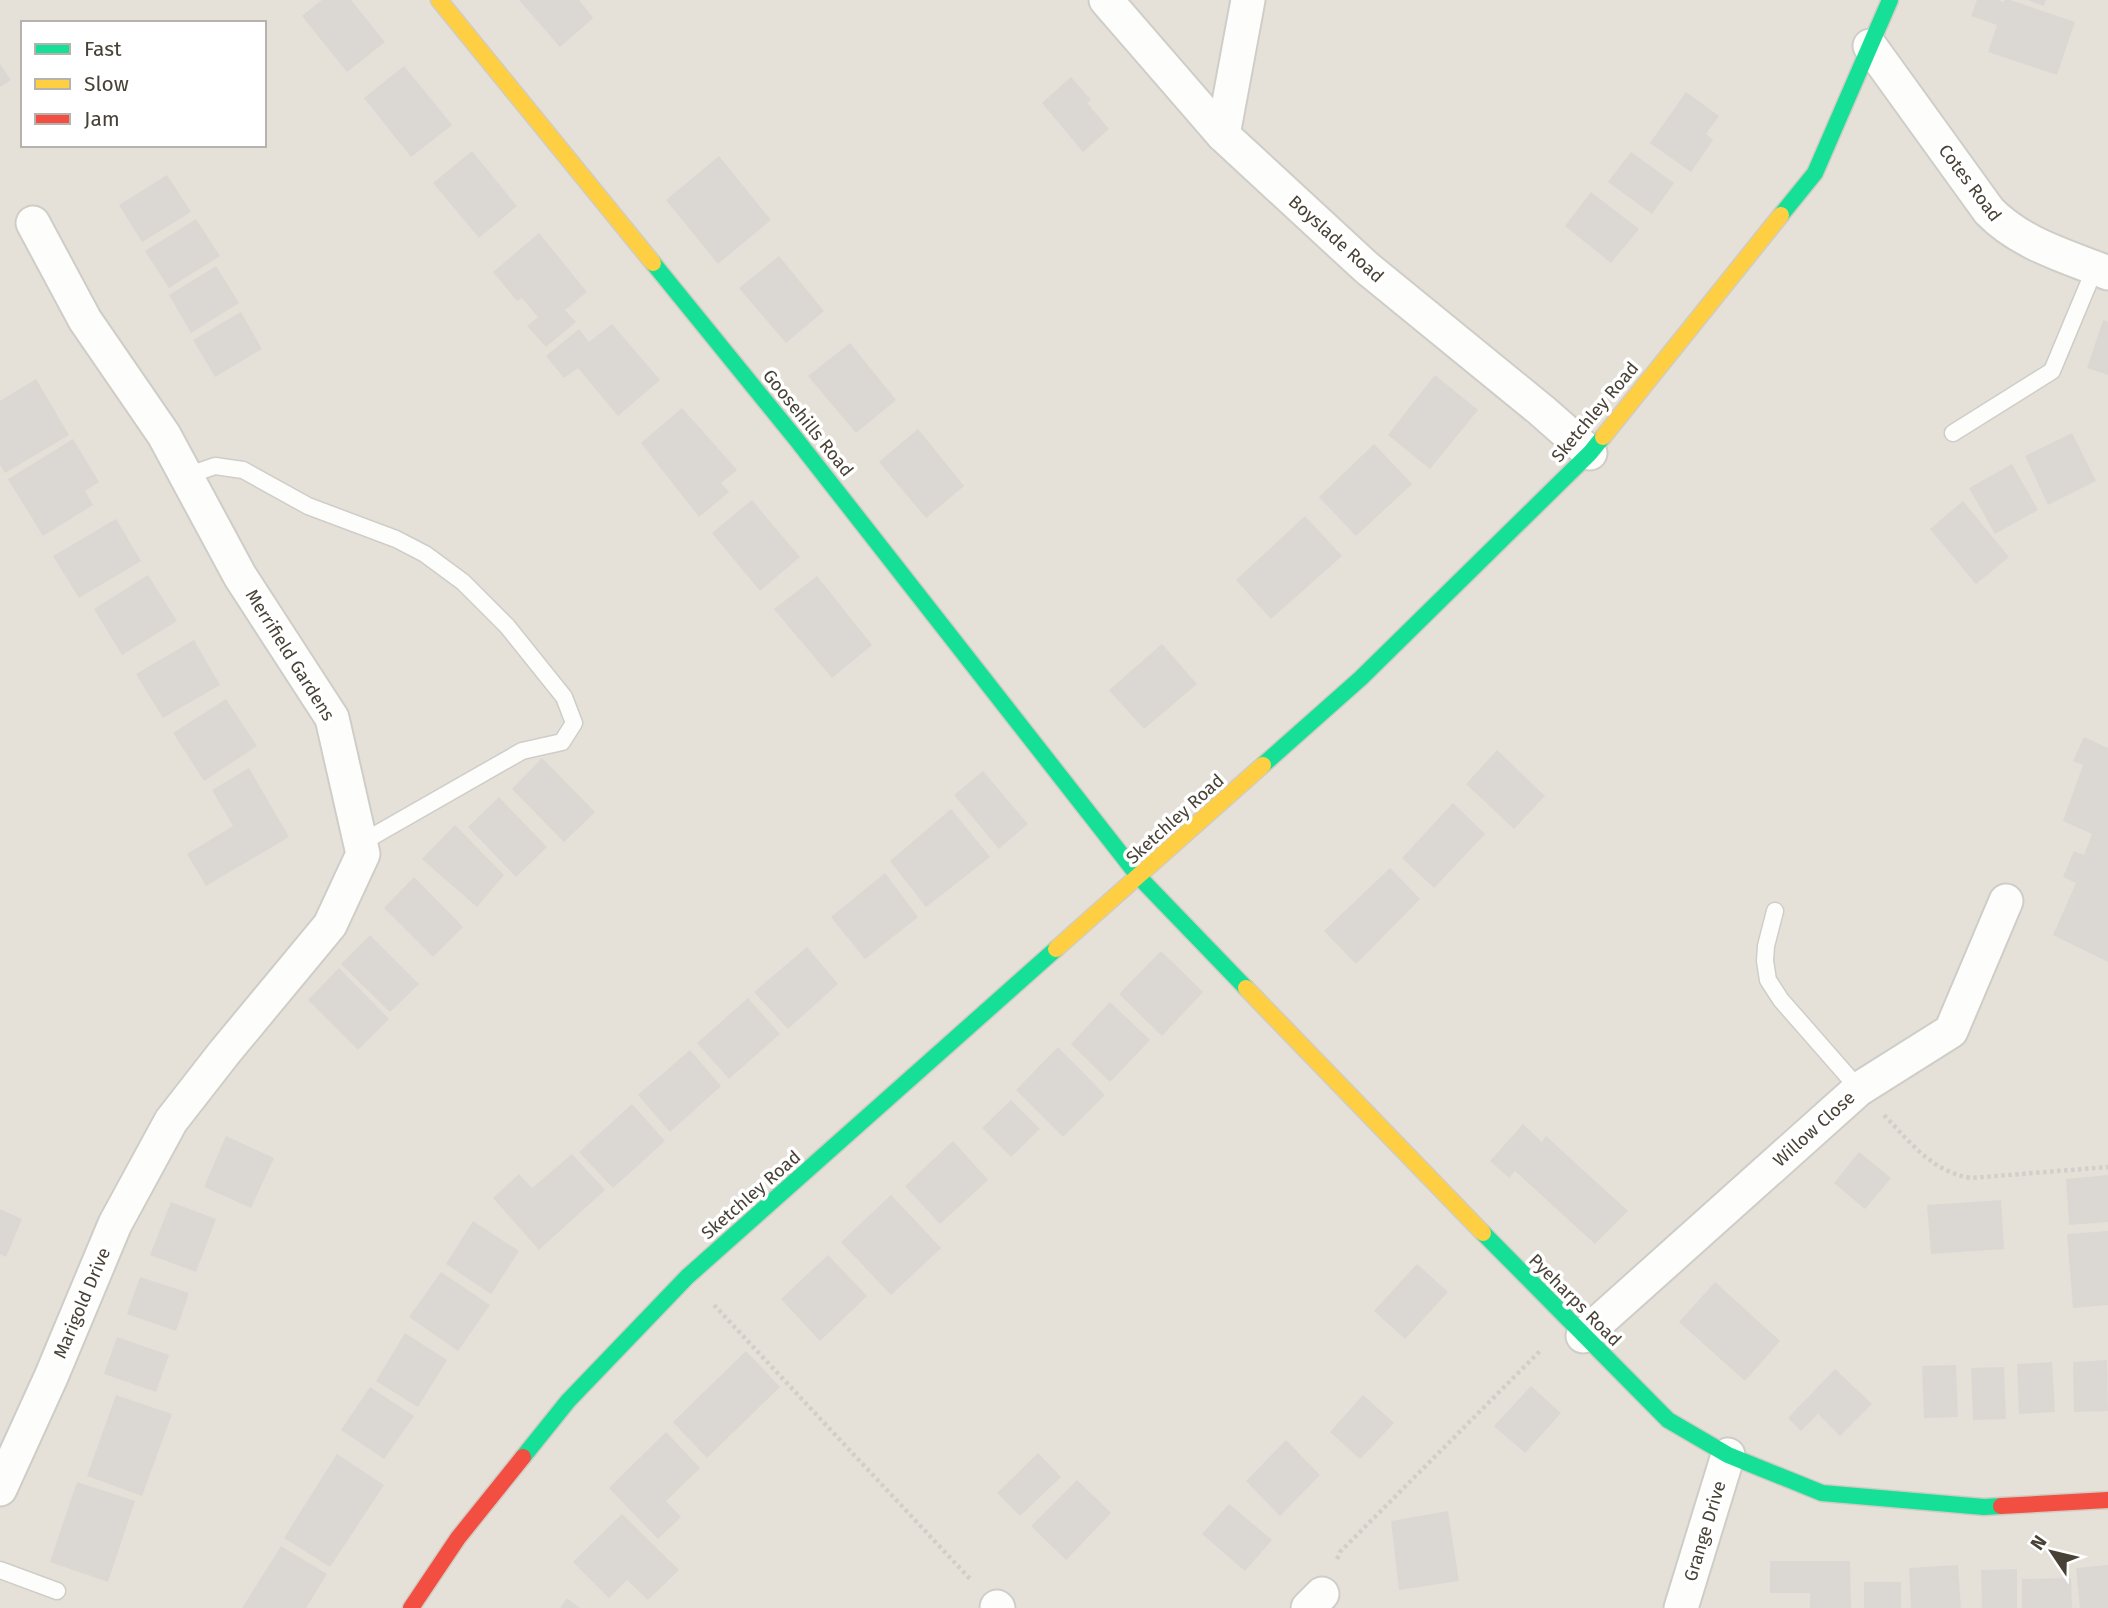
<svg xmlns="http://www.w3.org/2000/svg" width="2108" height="1608" font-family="'Fira Sans',sans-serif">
<rect width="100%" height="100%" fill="#f1efeb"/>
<path fill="#e5e1d8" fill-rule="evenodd" d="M0,0h2108v1608h-2108zM23,23h241v122h-241z"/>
<g fill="#dbd8d3">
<path d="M322,0h29l34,42 -38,30 -45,-56z"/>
<path d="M519,0h60l14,18 -33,29z"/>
<path d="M1977,0h21l6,2v-2h6l65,22 -18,53 -69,-23 9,-27 -26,-9z"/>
<path d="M2027,0h19l-2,6z"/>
<path d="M0,64l11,16 -11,7z"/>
<path d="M404,66l48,59 -41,32 -47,-59z"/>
<path d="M1071,77l20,23 -4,3 22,26 -26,23 -41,-49z"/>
<path d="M1686,92l33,24 -13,18 7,6 -22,32 -41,-29z"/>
<path d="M472,151l45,55 -38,32 -46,-55z"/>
<path d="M1631,152l43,31 -22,31 -44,-32z"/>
<path d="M719,156l52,64 -53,44 -52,-64z"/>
<path d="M167,175l24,37 -49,30 -23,-37z"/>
<path d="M1591,192l48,37 -28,34 -46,-37z"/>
<path d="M196,219l24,37 -51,32 -24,-37z"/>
<path d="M539,233l48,59 -22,18 11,12 -30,25 -19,-21 11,-9 -16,-19 -5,3 -24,-29z"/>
<path d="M779,256l45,55 -38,32 -47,-55z"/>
<path d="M216,266l23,37 -48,30 -22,-38z"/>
<path d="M241,312l21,37 -47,28 -22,-37z"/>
<path d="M2103,320l5,2v53l-21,-7z"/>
<path d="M612,324l48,56 -42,36 -40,-48 -14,10 -18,-22 33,-27 10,13z"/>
<path d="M850,343l46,57 -40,33 -48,-57z"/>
<path d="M1435,375l43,35 -48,59 -42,-34z"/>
<path d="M36,379l33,56 -64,38 -5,-8v-64z"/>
<path d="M682,408l55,62 -16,13 8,9 -30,25 -58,-74z"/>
<path d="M918,429l46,57 -38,32 -47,-56z"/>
<path d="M2072,433l24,48 -48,24 -23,-49z"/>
<path d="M73,439l26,43 -14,9 8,14 -50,31 -35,-57z"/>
<path d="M1374,444l38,40 -56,52 -37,-39z"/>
<path d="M2012,464l26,46 -43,24 -26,-46z"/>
<path d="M752,500l48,57 -40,34 -48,-58z"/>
<path d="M1963,501l46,56 -33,27 -46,-55z"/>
<path d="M1305,516l37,40 -71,63 -35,-39z"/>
<path d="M116,519l25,42 -62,37 -26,-42z"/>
<path d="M148,575l29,46 -55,34 -28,-46z"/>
<path d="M817,576l55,69 -40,33 -58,-69z"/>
<path d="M194,640l26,45 -57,33 -27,-44z"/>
<path d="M1162,644l35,40 -53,45 -35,-39z"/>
<path d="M226,699l31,47 -53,35 -31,-48z"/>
<path d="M2084,737l24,11v214l-55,-27 23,-52 -13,-6 11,-26 10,4 8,-21 -29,-13 20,-56 -10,-4z"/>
<path d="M1497,750l48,46 -31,33 -48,-45z"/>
<path d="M542,758l53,54 -31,30 -52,-53z"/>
<path d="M249,768l40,69 -83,49 -19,-32 46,-28 -21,-36z"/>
<path d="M983,771l45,53 -29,25 -45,-54z"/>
<path d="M499,797l48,50 -31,30 -48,-50z"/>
<path d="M1453,803l32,31 -51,54 -32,-30z"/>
<path d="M951,809l39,48 -64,50 -36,-46z"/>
<path d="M455,825l49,50 -27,32 -55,-48z"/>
<path d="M1390,868l30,31 -64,65 -32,-33z"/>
<path d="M885,873l33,44 -53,42 -34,-42z"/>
<path d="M414,877l49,50 -30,30 -49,-49z"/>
<path d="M370,935l49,49 -29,28 -49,-48z"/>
<path d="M807,947l31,37 -50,45 -34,-37z"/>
<path d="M1161,951l42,41 -41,44 -43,-42z"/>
<path d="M339,968l50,51 -31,31 -50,-50z"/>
<path d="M748,998l32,36 -51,45 -32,-36z"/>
<path d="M1110,1002l40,38 -40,42 -39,-38z"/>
<path d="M1058,1047l47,48 -42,42 -47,-47z"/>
<path d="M690,1050l31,36 -51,46 -32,-37z"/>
<path d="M1011,1100l29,29 -29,28 -29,-29z"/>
<path d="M632,1104l33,37 -52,47 -34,-36z"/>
<path d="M1523,1124l19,18 4,-6 82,75 -33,33 -80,-73 -6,7 -19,-17z"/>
<path d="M226,1136l48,22 -23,50 -47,-21z"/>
<path d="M953,1141l35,39 -48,44 -35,-38z"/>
<path d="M1859,1152l32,26 -26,31 -31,-26z"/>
<path d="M572,1154l33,36 -66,60 -46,-52 26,-24 13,14z"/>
<path d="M2108,1175v47l-39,3 -3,-46z"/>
<path d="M891,1195l50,53 -50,47 -50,-53z"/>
<path d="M2001,1200l3,49 -73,5 -4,-49z"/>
<path d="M171,1202l45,17 -20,53 -46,-17z"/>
<path d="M0,1209l22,10 -16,38 -6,-3z"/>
<path d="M473,1221l46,30 -28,43 -45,-30z"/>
<path d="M2108,1231v74l-35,3 -6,-74z"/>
<path d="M828,1255l39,41 -47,45 -39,-42z"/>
<path d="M1417,1264l31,28 -43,47 -31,-28z"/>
<path d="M441,1272l49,33 -32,46 -49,-34z"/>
<path d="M140,1277l49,16 -13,38 -49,-17z"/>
<path d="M1715,1282l65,59 -35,40 -66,-59z"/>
<path d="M405,1333l42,27 -29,47 -42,-26z"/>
<path d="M117,1337l52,18 -13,37 -52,-18z"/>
<path d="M746,1351l34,36 -73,71 -34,-36z"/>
<path d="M2107,1360l1,51 -34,1 -1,-50z"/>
<path d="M2052,1362l3,50 -36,2 -2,-50z"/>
<path d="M1956,1365l2,52 -34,1 -2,-52z"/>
<path d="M2004,1367l2,52 -33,1 -2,-52z"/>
<path d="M1835,1369l37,35 -32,32 -22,-22 -17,17 -13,-13z"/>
<path d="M1531,1386l30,27 -36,40 -31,-27z"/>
<path d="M370,1387l44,29 -30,43 -43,-29z"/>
<path d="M116,1395l56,19 -30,82 -55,-20z"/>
<path d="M1363,1395l31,28 -34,36 -30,-27z"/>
<path d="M666,1432l34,36 -34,33 15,16 -23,22 -49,-51z"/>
<path d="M1286,1440l34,35 -40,41 -34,-35z"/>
<path d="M1038,1453l23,24 -41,39 -23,-23z"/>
<path d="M337,1454l47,31 -54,82 -46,-29z"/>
<path d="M1077,1480l34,33 -45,47 -35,-34z"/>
<path d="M77,1482l58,19 -27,81 -58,-20z"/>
<path d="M1229,1504l43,36 -27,31 -43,-37z"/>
<path d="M1448,1511l11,70 -60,9 -8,-69z"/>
<path d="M622,1514l57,56 -31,30 -21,-20 -18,18 -36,-36z"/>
<path d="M281,1546l46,28 -21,34h-64z"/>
<path d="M1770,1561h80l1,47h-41v-15h-40z"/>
<path d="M1958,1565l3,43h-50l-2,-40z"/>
<path d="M2108,1565v43h-28l-4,-40z"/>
<path d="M2017,1569v39h-35l-1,-38z"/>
<path d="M2071,1578l1,30h-50v-29z"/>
<rect x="1864" y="1582" width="37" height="26"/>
<path d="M567,1598l13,10h-20z"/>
</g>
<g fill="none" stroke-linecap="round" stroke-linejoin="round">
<g stroke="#cfcdc8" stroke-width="19">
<g id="lane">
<path d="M1953,433l99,-62 43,-103"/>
<path d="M186,476l29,-10 28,4 65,36 88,33 29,15 38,28 44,44 57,71 10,26 -12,19 -40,9 -161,92"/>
<path d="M1775,911l-9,35 -1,15 3,19 13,20 78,89"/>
<path d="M0,1570l57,21"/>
</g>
</g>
<g stroke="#cfcdc8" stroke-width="37">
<g id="street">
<path d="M1106,0l117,135 144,133 174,142 49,43"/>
<path d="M1870,46l119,165c32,33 77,45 119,62"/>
<path d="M1223,135l25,-135"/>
<path d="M1583,1336l276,-247 92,-58 55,-130"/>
<path d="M0,1489l51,-112 64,-153 56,-103 53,-68 106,-128 33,-71 -31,-136 -92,-142 -76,-141 -79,-115 -52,-97"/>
<path d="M997,1607l1,1"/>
<path d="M1308,1608l14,-14"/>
<path d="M1681,1608l47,-153"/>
</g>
</g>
<g stroke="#d1ccc2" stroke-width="19">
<g id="fast">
<path d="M1781,215l34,-42 75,-173"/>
<path d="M653,263l143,176 343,438 107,111"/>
<path d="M1263,765l98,-87 229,-225 13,-16"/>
<path d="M1483,1233l185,187 60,35 94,38 162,14 17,-1"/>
<path d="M523,1457l45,-56 119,-124 369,-328"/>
</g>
</g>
<g stroke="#d1ccc2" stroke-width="19">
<g id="slow">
<path d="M439,0l214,263"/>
<path d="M1603,437l178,-222"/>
<path d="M1056,949l207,-184"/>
<path d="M1246,988l237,245"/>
</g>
</g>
<g stroke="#d1ccc2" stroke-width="19">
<g id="jam">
<path d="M2001,1506l107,-6"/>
<path d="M411,1608l47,-70 65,-81"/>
</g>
</g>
<g stroke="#d2cfcb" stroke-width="4.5" stroke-dasharray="3.5 3.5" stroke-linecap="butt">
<path d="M1884,1115c27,28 47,56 87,63l137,-11"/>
<path d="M714,1305l257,275"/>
<path d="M1337,1559l3,-7 201,-202"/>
</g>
<use href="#lane" stroke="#fdfdfc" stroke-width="16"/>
<use href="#street" stroke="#fdfdfc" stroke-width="33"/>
<use href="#fast" stroke="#16e098" stroke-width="16"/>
<use href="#slow" stroke="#ffcf43" stroke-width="16"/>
<use href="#jam" stroke="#f24e42" stroke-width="16"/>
</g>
<g text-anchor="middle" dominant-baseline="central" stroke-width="7" stroke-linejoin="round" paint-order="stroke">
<g font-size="18" fill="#484136" stroke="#fff">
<text transform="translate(1970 183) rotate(53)">Cotes Road</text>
<text transform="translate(1336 239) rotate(42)">Boyslade Road</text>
<text transform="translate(1595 412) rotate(-50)">Sketchley Road</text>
<text transform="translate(808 423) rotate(51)">Goosehills Road</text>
<text transform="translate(290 655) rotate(58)">Merrifield Gardens</text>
<text transform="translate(1175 819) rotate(-42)">Sketchley Road</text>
<text transform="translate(1814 1129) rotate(-42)">Willow Close</text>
<text transform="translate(751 1195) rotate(-41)">Sketchley Road</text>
<text transform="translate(1575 1300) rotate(45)">Pyeharps Road</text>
<text transform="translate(82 1303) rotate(-67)">Marigold Drive</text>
<text transform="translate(1705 1531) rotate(-73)">Grange Drive</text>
</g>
</g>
<rect x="21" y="21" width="245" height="126" fill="#ffffff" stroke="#b6b3af" stroke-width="2"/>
<rect x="35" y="44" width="35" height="10" fill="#16e098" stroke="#b6b3af" stroke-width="2"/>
<text x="84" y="56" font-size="21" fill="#484136">Fast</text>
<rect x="35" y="79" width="35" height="10" fill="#ffcf43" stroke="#b6b3af" stroke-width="2"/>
<text x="84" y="91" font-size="21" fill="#484136">Slow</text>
<rect x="35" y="114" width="35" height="10" fill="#f24e42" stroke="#b6b3af" stroke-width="2"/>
<text x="84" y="126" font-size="21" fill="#484136">Jam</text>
<g transform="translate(2052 1552) rotate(305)" stroke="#ffffff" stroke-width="5" paint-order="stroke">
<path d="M0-5L12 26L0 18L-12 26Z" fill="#484136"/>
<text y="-10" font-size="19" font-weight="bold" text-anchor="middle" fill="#484136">N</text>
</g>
</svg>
